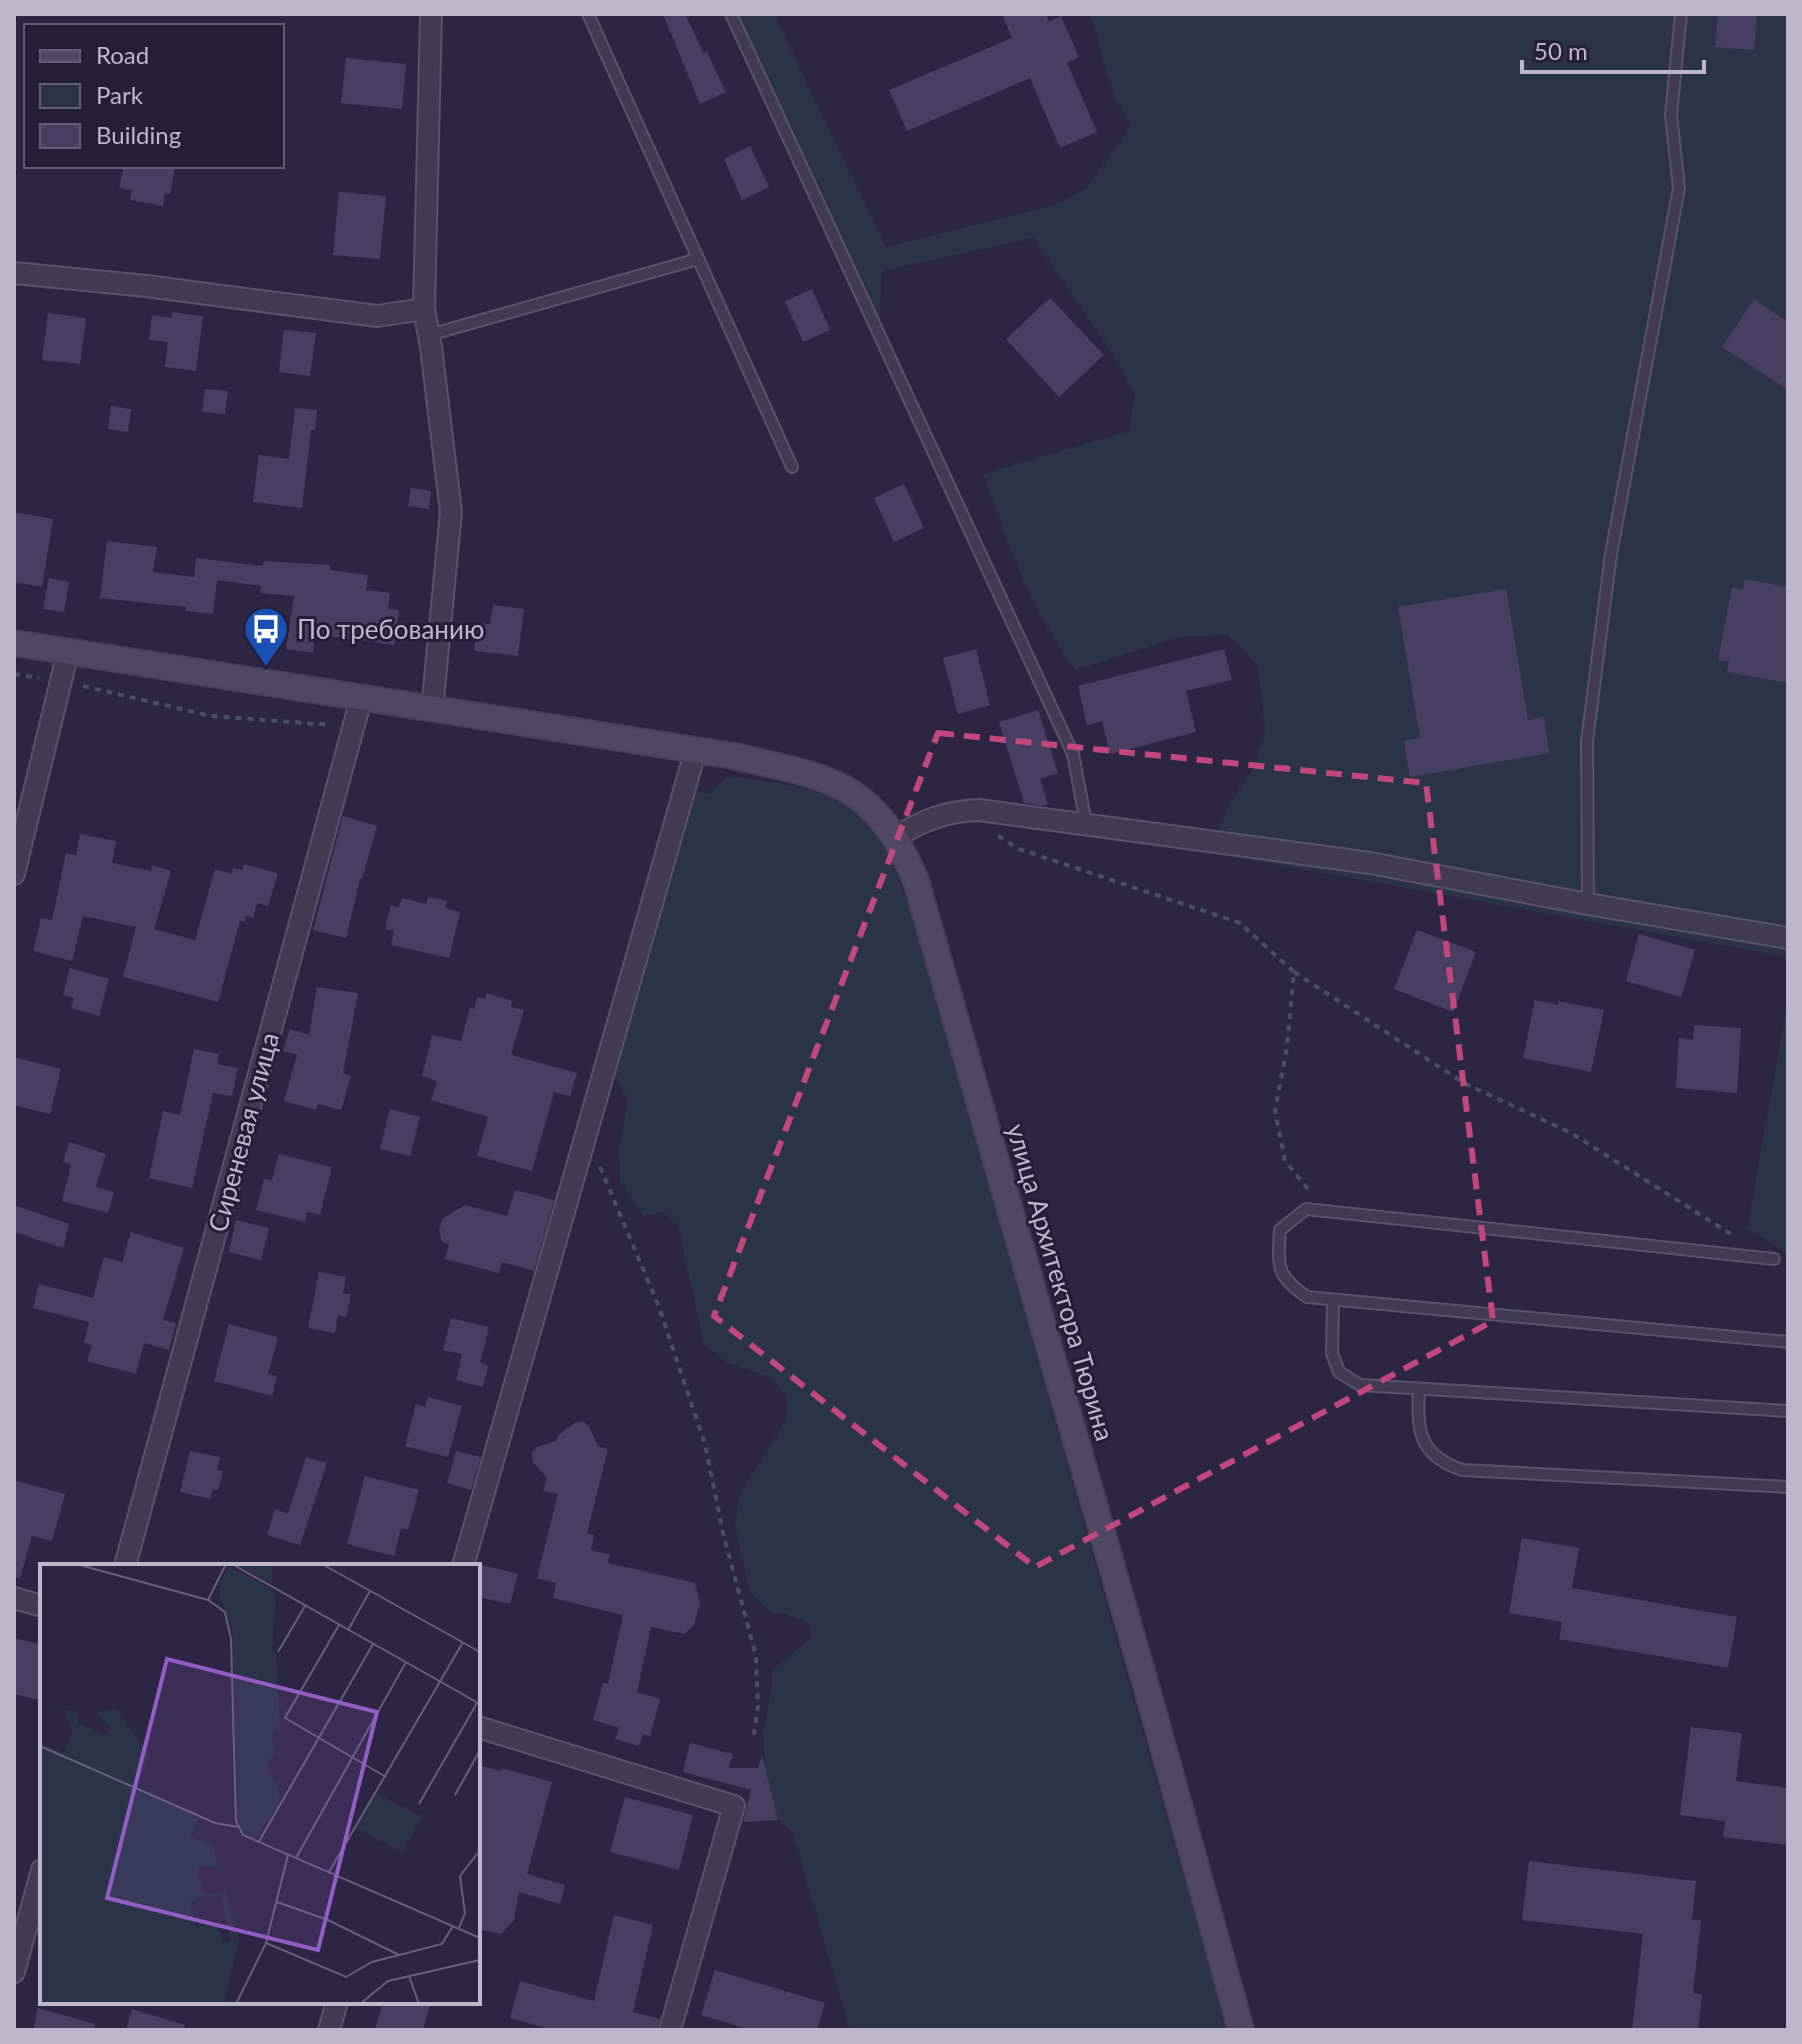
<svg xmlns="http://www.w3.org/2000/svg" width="1802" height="2044" font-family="Lato,sans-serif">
<rect width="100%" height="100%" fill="#2c2544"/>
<g fill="#2a3348">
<path d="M731,14h43l112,233 169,-42 32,-17 44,-62 -18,-31 -20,-72 -6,-9h701v943l-580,-105 22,-49 25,-38 10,-35 -7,-64 -30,-31 -48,2 -105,33c-45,-62 -67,-125 -92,-196l146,-43 6,-37 -24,-43 -78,-113 -151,33 -3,58z"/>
<path d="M728,776c44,6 113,11 142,49 19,24 28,55 40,83l317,1122h-377l-58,-198 -14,-12 -13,-52 -2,-36 9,-46v-14l40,-36 -5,-14 -26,-9h-10l-21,-21 -15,-65 4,-31 47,-76 1,-23 -16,-20 -43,-14 -24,-19 -26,-119 -14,-13 -21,4 -23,-35 -1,-34 9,-46 -14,-29 83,-281 11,3z"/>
<path d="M1788,1000v253l-41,-25z"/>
</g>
<g fill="#473f61">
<path d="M663,14h22l19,40 3,-2 19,40 -26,12z"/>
<path d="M1002,14h44l3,8 12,-6 18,41 -12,6 30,69 -37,16 -30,-70 -123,53 -18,-41 123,-52z"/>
<path d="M1718,14h39l-3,36 -39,-3z"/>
<path d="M346,58l60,6 -4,45 -61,-6z"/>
<path d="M750,146l19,41 -27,13 -18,-41z"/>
<path d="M124,166h51l-5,28 -5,-1 -2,13 -33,-6 2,-10 -13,-2z"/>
<path d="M339,192l47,4 -6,63 -47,-4z"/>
<path d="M812,289l18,41 -27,12 -18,-41z"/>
<path d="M1050,298l54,57 -45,42 -53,-58z"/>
<path d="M1754,299l34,23v68l-66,-43z"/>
<path d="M172,312l31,4 -7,55 -31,-4 3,-25 -19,-2 3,-25 20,3z"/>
<path d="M48,313l38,5 -6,46 -38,-4z"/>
<path d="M284,330l32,3 -6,43 -31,-4z"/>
<path d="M205,389l23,2 -3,23 -23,-2z"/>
<path d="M111,406l20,3 -3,23 -20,-3z"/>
<path d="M295,408l22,2 -2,20h-4l-9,78 -49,-6 6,-47 30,4z"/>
<path d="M904,484l20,44 -30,14 -20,-44z"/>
<path d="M411,488l20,3 -2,18 -21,-3z"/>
<path d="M14,512l39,7 -11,68 -28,-5z"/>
<path d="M107,541l50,6 -4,25 41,5 2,-19 67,8 1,-5 66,4v5l38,5 -2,15 24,3 -2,16 11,1 -5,35 -79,-11 -2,19 -27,-4 8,-53 -34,-3 1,-7 -44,-6 -4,34 -27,-3v-4l-86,-9z"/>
<path d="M49,578l20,4 -5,30 -21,-3z"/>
<path d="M1745,579l43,8v96l-61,-11 2,-10 -11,-2 14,-73 11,2z"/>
<path d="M1506,589l22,131 16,-3 5,36 -139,24 -6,-36 16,-3 -22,-131z"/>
<path d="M493,605l31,4 -6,47 -44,-5 3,-28 13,1z"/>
<path d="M976,649l14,56 -32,9 -15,-56z"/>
<path d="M1224,649l8,31 -46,11 10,41 -86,22 -8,-33 -15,4 -9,-39z"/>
<path d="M1038,710l20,63 -18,6 8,25 -5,2 -19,-3 -25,-81z"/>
<path d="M343,816l34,10 -15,53h-2l-14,59 -33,-8z"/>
<path d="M80,834l36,7 -4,22 39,8 1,-6 19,6 -17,58 41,11 20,-71 17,5 1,-6 9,2 2,-6 34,9 -10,33 -11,-3 -4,15 -7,-2 -1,6 -5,-1 -22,81 -95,-25 13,-50 -53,-11 -11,45 -39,-10 8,-33 11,2 14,-67 10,2z"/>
<path d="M428,897l19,4 -2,7 15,4 -11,46 -58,-13 3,-14 -9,-2 6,-24 8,2 3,-9 24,6z"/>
<path d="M1417,930l59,22 -23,60 -59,-23z"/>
<path d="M1639,934l56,16 -14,47 -55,-16z"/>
<path d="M70,968l39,11 -10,37 -28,-8 3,-10 -11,-3z"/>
<path d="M317,987l41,6 -15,80 8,3 -10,34 -23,-6 -2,6 -32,-9 13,-46 -14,-4 7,-22 19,6z"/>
<path d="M487,993l25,8 -1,6 13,3 -13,45 66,18 -7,23 -16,-4 -22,79 -55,-15 11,-39 -57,-17 6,-19 -15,-5 10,-41 29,6 9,-33 4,1 3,-12 8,2z"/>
<path d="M1535,1000l23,5v-4l46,9 -13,62 -68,-14z"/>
<path d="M1694,1025l47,3 -4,65 -61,-5 3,-50 14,2z"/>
<path d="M194,1049l25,5 -2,10 21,4 -6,28 -19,-3 -21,95 -43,-10 14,-67 17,4z"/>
<path d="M14,1057l47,12 -11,45 -36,-9z"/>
<path d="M390,1109l30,8 -10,39 -30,-7z"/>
<path d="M69,1142l37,12 -10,33 18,5 -6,21 -46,-12 9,-36 -8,-3z"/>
<path d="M279,1154l53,13 -12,48 -13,-3 -2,10 -49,-12 8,-31 8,1z"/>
<path d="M515,1190l39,10 -20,71 -32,-9 -3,11 -54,-14 4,-15 -7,-2 -3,-11 3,-12 23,-14 42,11z"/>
<path d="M14,1205l55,19 -6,24 -49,-16z"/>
<path d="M236,1220l33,8 -8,32 -32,-8z"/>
<path d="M131,1232l53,16 -21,72 13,3 -7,27 -25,-7 -8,31 -49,-13 5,-16 -8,-2 5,-21 -56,-14 6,-24 54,14 11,-41 18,5z"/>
<path d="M319,1272l27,5 -3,16 8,1 -5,23 -8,-2 -3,18 -27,-5z"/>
<path d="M451,1318l38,9 -9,36 8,3 -5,21 -27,-7 6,-26 -19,-4z"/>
<path d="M229,1324l49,13 -10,37 9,2 -5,20 -58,-15z"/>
<path d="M428,1397l34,9 -14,51 -43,-11 11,-42 9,3z"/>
<path d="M583,1421l6,5 9,20 10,3 -21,84 7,2 -3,15 19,5 -2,8 87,20 5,19 -6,23 -10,9 -33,-7 -14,65 23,7 -10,37 -7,-2 -4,12 -24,-7 4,-11 -26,-8 10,-37 5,1 15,-69 -70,-17 3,-15 -19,-5 21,-84 -15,-3 4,-13 -14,-16 -1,-9 5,-6 19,-6 2,-6 17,-12z"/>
<path d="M190,1451l30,6 -3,13 6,1 -5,19 -5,-1 -3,10 -30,-7z"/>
<path d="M456,1451l25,6 -10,33 -24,-7z"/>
<path d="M306,1457l21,6 -27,82 -33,-10 8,-26 13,5z"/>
<path d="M365,1476l54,14 -11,40 -7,-2 -7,28 -47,-12z"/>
<path d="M14,1480l51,14 -13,47 -20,-5 -12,42 -6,-1z"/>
<path d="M1522,1538l57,10 -7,40 165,29 -9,51 -169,-29 3,-17 -53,-9z"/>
<path d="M478,1564l40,10 -8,30 -32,-7z"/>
<path d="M14,1638l28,7v39l-4,16 -24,-6z"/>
<path d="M1691,1727l51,6 -6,48 52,7v57l-65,-8 2,-16 -45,-6z"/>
<path d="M690,1743l43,11 -4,14h29l4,-13 16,65 -35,2 8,-32 -68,-18z"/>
<path d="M478,1765l23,6 1,-3 50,14 -25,92 38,11 -5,19 -41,-12 -5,28 -13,14 -23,-5z"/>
<path d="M625,1797l68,18 -14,55 -69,-18z"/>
<path d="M1529,1861l167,20 -4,39h9l-8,73 9,2 -4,35h-66l11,-96 -121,-14z"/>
<path d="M614,1915l39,10 -20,87 27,7 -3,11h-104l-43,-12 10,-37 74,20z"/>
<path d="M715,1970l110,33 -8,27h-66l-50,-15z"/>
<path d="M383,2002h48l-8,28h-48z"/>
<path d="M38,2008l57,16 -1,6h-61z"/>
<path d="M132,2009l53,16 -1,5h-58z"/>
</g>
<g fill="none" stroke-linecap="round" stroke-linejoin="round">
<g stroke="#58526b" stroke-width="14">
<g id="lane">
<path d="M588,14l204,453"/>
<path d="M731,14l342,740 13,69"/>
<path d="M429,335l269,-76"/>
<path d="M1588,904l-1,-163 24,-187 68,-366 -8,-73 10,-101"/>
<path d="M1774,1259l-468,-50 -26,21c-2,36 -5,45 27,67l481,45"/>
<path d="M1333,1300l-1,53 7,19 21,13 428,26"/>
<path d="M1419,1389c-2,41 -1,66 43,81l326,17"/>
</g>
</g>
<g stroke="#58526b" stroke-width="24">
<g id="street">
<path d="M431,14l-7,295 7,38 20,165 -19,198"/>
<path d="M14,273l132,13 231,30 47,-7"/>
<path d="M896,837c27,-17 51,-26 83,-27l391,53 218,41 200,34"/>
<path d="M14,874l54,-222"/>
<path d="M125,1566l236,-867"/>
<path d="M463,1566l233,-817"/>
<path d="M14,1598l28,8"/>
<path d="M478,1727l256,79 -64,224"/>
<path d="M14,1972l28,-102"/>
<path d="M329,2030l8,-28"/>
</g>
</g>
<g stroke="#47405a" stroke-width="28">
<path id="secondary" d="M14,643l720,113c96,22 141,25 182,125l236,826 89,323"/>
</g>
<g stroke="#484f64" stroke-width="4" stroke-dasharray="6 6" stroke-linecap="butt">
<path d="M14,674l25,4"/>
<path d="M83,686l128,30 120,9"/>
<path d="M998,836l21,13 221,74 54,49 -7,75 -12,64 10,50 24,29v4"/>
<path d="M1294,972l170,111 107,50 163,103"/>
<path d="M600,1167l59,140 46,137 18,89 33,123 2,50 -5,35"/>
</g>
<use href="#lane" stroke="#403a53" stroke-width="10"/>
<use href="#street" stroke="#403a53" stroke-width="20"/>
<use href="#secondary" stroke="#504767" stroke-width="24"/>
</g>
<path fill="none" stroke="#c0487d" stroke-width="6" stroke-dasharray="16 10" stroke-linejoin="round" d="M938,733l488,50 67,538 -458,246 -321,-251z"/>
<defs>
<g id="bus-pin" transform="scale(2.3)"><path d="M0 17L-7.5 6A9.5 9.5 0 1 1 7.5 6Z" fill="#1a4fb4" stroke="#251e39"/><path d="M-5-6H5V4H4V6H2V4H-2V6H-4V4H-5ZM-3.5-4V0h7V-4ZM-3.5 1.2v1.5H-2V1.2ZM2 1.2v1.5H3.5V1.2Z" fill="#fff"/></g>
</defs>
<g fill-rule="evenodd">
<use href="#bus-pin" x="266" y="629"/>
</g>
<g text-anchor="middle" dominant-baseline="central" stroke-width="6" stroke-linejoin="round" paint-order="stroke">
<g font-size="26" fill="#bdb7cd" stroke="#251e39" text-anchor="start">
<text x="297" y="629">По требованию</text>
</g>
<g font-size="26" fill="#bdb7cd" stroke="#251e39">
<text transform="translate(243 1132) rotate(-75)">Сиреневая улица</text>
<text transform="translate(1061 1282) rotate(74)">улица Архитектора Тюрина</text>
</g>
</g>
<g transform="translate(40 1564)">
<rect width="440" height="440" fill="#2c2544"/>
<path d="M195,0h37v20zM189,2l43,23 4,10 -4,51 4,3 4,69 -9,14 5,15 -9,13 13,31 -3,12 -22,32 -12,-7 -5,-14 -6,-192 -12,-26v-18zM76,144l34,48 -14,30 66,30 -12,20 24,10 3,21h-18l-1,10 6,16h18l3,-6 14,54 -15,63h-184v-261l23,10 10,-23 -11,-20 16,3v10l27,12 5,-8 -15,-14zM161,332h20l10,45 -7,1 -8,-18 -20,3 -6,-24zM334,229l48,23 -19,37 -48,-26z" fill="#2a3348" fill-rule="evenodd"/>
<path fill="none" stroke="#665f7b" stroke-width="2" d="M36,0l132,36 17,12 6,27 5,182 7,14 237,103M192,0l248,140M282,0l158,88M168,36l18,-36M299,61l-54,93 101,59M308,66l22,-39M238,88l27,-46M0,182l175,77 23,4M415,231l25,-45M379,240l58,-101M218,279l115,-199M256,294l110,-196M289,308l134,-230M237,338l51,18 71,35M419,364l6,-15 -5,-37 20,-26M226,379l80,34 26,-15 70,-18 11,-18M369,412l10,28M196,440l30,-61 22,-88M320,440l28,-23 92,-21"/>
<path fill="#925dc4" fill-opacity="0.15" stroke="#925dc4" stroke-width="4" d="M127,95l210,53 -59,238 -211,-52z"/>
<rect width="440" height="440" fill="none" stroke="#bdb7cd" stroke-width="4"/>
</g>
<rect width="1802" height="2044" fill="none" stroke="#bdb7cd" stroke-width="32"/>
<rect x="24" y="24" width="260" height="144" fill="#251e39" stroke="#625b74" stroke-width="2"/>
<rect x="40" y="50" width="40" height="12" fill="#504767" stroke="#625b74" stroke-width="2"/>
<text x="96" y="64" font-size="24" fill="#bdb7cd">Road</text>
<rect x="40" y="84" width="40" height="24" fill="#2a3348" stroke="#625b74" stroke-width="2"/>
<text x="96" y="104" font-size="24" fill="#bdb7cd">Park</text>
<rect x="40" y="124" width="40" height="24" fill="#473f61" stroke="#625b74" stroke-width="2"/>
<text x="96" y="144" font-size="24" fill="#bdb7cd">Building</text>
<path d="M1522 60v12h182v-12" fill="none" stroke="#bdb7cd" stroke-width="4"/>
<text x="1534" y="60" font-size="24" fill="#bdb7cd" stroke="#251e39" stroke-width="6" paint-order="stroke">50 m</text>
</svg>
